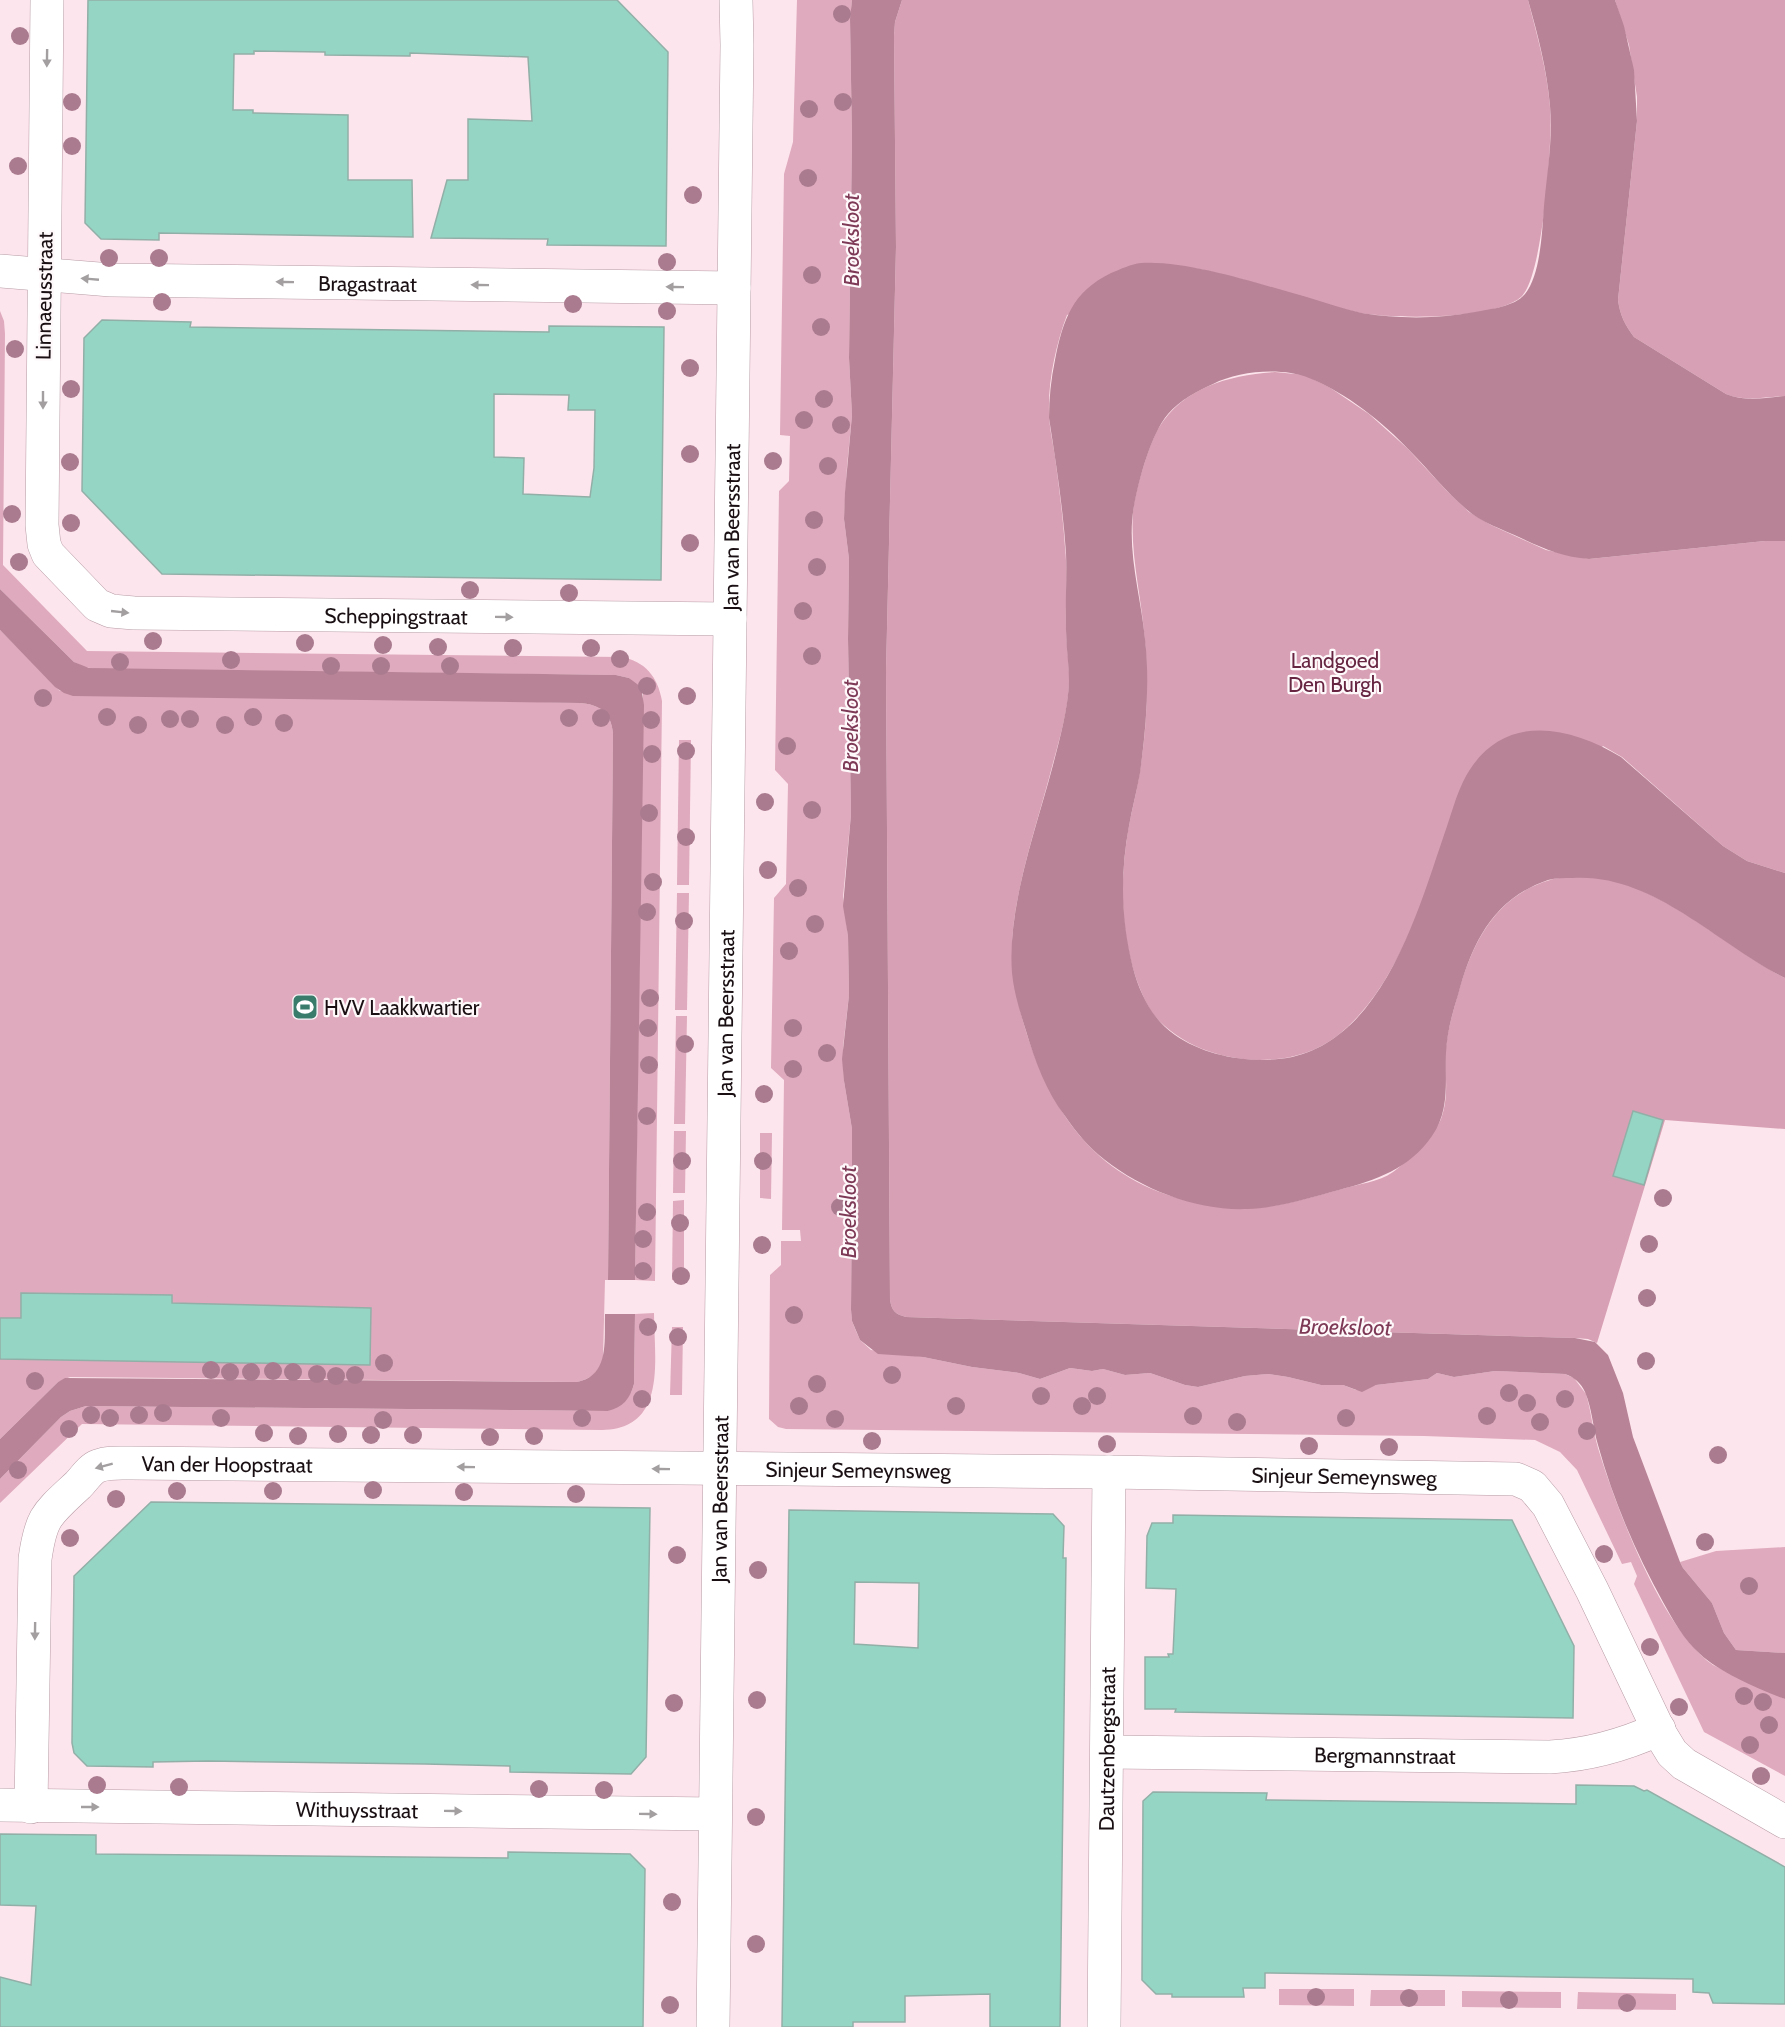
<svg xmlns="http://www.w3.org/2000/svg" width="1785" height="2027" font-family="Cabin,sans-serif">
<rect width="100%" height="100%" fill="#fde5ed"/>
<g fill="#dfaabd">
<path d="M797,0h55l-2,19 2,120 -3,219 3,57 -5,51 -3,53 5,40 -1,80 3,175 -8,83 5,39 1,59 -6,52 1,34 8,48v46l3,1 -1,15h-2l-1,119 1,11 4,10 4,9 11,10 52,7 49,10 47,6 21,6 30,-11 22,3 11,-2 22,6 25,-2 35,12 13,2 47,-11 23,-2 20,3 33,8h22l13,5 20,-5 52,-6 9,-6 17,4 41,-6 70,3 9,4 12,16c5,17 7,36 12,54 18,59 64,182 115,217l72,34v77l-81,-44 -70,-148 3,-8 -6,-14 -9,2 -45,-94 -17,-18 -25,-12 -111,-4 -638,-7 -8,-2 -9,-8 1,-144 11,-10v-24h20l-1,-11h-18l2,-150 -13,-12 3,-170 12,-14 2,-100 -13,-14 4,-279 10,-10 1,-45 -10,-1 4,-261 9,-32z"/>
<path d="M0,311l4,10 1,13 -2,231 84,86 534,6c24,4 37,20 41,44l-7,580 -20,-1 8,-588 -14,-14 -13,-3 -520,-6 -12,-2 -10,-5 -74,-73z"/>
<path d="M0,630l60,61 519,12c20,1 32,9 34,30l-5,547h-3l-2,79c-3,13 -13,20 -26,23l-507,-5 -12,5 -58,57z"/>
<path d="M679,740h12l-2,145h-12z"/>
<path d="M677,893h12l-2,117h-12z"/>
<path d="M676,1016h11l-2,108h-11z"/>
<path d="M674,1131h12l-1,62h-12z"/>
<path d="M760,1133h12l-1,66 -11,-1z"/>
<path d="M684,1200v81l-12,-1 1,-79z"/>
<path d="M654,1313c0,46 14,116 -52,117l-520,-6 -82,79v-24l61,-62 9,-6 16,-5 522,5c13,-8 22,-11 26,-27l1,-70z"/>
<path d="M672,1327h11l-1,68h-12z"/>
<path d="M1785,1547v106l-49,-3 -12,-17 -12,-30 -29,-35 -3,-6 36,-11z"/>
<path d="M1279,1989h75v17l-75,-1z"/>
<path d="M1371,1990h74v16h-75z"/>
<path d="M1462,1991l99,1v16l-99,-1z"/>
<path d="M1578,1992l98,2v16l-99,-1z"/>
</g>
<g fill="#d8a0b4">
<path d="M902,0h626c9,35 19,70 22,107 3,31 -7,171 -29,190 -26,23 -126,22 -160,16 -47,-10 -93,-28 -140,-39 -9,-1 -22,-7 -31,-5 -13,2 -26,9 -38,14 -29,10 -57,21 -85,32 -11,29 -19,66 -18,97 0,15 4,30 6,45 4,30 8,60 10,90 3,27 0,54 1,81 0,18 4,37 3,55 -1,27 -9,54 -16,80 -13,51 -32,105 -39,158 -5,37 0,71 11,107 25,82 69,148 157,171 65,18 98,7 160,-10 16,-5 37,-7 51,-17 14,-10 42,-38 48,-53 9,-24 3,-48 5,-72 2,-18 7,-36 12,-53 14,-51 37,-98 92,-114 8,-3 18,-2 26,-3 75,-4 146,69 209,101v151l-120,-9 -68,223 -9,-4 -13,-1 -669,-21c-11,-3 -14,-6 -16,-17l-4,-629 10,-424 -2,-211 1,-14z"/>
<path d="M1615,0h170v396c-20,1 -40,6 -59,-2l-92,-57c-9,-12 -14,-22 -16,-37l19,-179v-24l-8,-52z"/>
<path d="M1275,372l30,3 24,12 40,27 38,34 39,42 23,22 22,13 55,25 43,9 176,-18h20v332l-38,-12 -24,-15 -101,-89 -19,-11 -186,169c-18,44 -42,91 -80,121 -51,40 -142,28 -183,-21 -7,-8 -13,-24 -17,-34 -17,-49 -17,-100 -9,-150 3,-18 8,-36 11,-54 5,-30 8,-61 8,-92 -1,-14 0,-29 -2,-43 -3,-44 -15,-86 -12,-130 2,-20 15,-65 25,-83 25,-42 72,-54 117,-57z"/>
</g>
<g fill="#b88396">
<path d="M852,0h50l-7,22 -1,14 2,211 -10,424 4,629c2,11 5,14 16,17l669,21 20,4 13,13 15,38 10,44 47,125 3,6 29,35 12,30 12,17 49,3v46c-25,-9 -66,-27 -85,-45 -16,-14 -27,-34 -37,-52 -27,-49 -50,-102 -65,-157 -5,-17 -6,-37 -13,-53 -4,-9 -11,-15 -20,-18l-70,-3 -41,6 -17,-4 -9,6 -52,6 -14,7 -19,-7h-22l-33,-8 -20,-3 -23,2 -47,11 -13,-2 -35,-12 -25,2 -22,-6 -11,2 -22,-3 -30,11 -21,-6 -47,-6 -49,-10 -45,-3 -18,-14 -8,-19 -1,-11 1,-119h2l1,-15h-3v-47l-8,-48 -2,-22 7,-64 -1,-59 -5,-30 8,-92 -3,-175 1,-80 -5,-40 1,-27 7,-77 -3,-57 3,-219 -2,-120z"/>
<path d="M1528,0h87l9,26 10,44 3,51 -19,179c2,15 7,25 16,37l92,57c19,8 39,4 59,2v145h-20l-176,18c-25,-2 -45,-10 -68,-21 -19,-9 -39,-15 -55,-29 -21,-18 -37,-39 -56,-58 -26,-28 -65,-59 -101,-73 -28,-11 -70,-7 -96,6 -16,7 -33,16 -45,30 -17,20 -29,65 -34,92 -8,43 7,90 11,133 5,44 1,90 -5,134 -3,18 -8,35 -11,53 -9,48 -8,94 4,142 7,26 19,51 42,67 30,21 75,29 112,23 95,-17 130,-144 157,-223 7,-19 12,-41 22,-59 36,-64 102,-51 155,-19l102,89 24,15 38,12v105c-67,-33 -132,-105 -212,-100 -8,0 -17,0 -25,2 -55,19 -76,63 -90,115 -6,19 -11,38 -12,58 -1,29 4,57 -14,83 -23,33 -56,44 -93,54 -30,8 -60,18 -92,19 -49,2 -104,-19 -142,-49 -16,-12 -29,-28 -40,-44 -19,-25 -30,-55 -39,-85 -6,-19 -12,-38 -14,-58 -5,-67 24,-143 41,-208 7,-27 15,-56 16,-84 0,-17 -3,-34 -3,-51 -1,-25 1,-51 0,-77 -3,-45 -10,-90 -17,-135 0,-20 2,-39 6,-58 8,-40 17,-68 56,-87 10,-4 20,-9 30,-10 48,-3 121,22 169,35 17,5 34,11 52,15 36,6 77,6 113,-1 15,-3 39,-5 50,-18 16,-20 17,-63 19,-88 3,-33 9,-67 6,-100 -3,-36 -12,-71 -22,-106z"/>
<path d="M0,589l74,73 15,6 527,7 13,3 12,9 3,18 -9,575h-27l5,-547c-2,-21 -14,-29 -34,-30l-506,-7 -9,-3 -9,-6 -55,-57z"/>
<path d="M605,1314h30l-1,70c-4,15 -11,23 -26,27l-522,-5 -16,5 -9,6 -61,62v-40l58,-57 7,-4 512,4c33,-7 27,-41 28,-68z"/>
</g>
<g fill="#95d5c4" stroke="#92afa7" stroke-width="1.5" fill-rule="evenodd">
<path d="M88,0h529l51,52 -2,194 -119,-1 1,-6 -117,-1 16,-58h21v-61l64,2 -4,-64 -118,-4v3l-85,-1v-3l-71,-1v3h-20l-1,56h20v3l95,2v65h64l1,57 -254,-4v7l-58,-1 -16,-16z"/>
<path d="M102,320l89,2 -1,5 359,5v-6l115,1 -3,253 -499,-6 -80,-83 2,-153zM494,394l75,1 -1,15h27l-1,58 -4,29 -67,-3 1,-36 -30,-1z"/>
<path d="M1633,1111l30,9 -19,65 -31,-9z"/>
<path d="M21,1293l151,2v8l199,5 -1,57 -370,-6v-41h21z"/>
<path d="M151,1502l499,6 -4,249 -15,17 -121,-2v-6l-85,-2 -217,-3 -55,1v5l-66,-1 -13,-13 -2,-10 2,-167z"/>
<path d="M789,1510l264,4 11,12 -1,32h3l-6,469h-70v-33l-85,2v26h-52v5h-71zM855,1582l64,1 -1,65 -64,-4z"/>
<path d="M1173,1515l339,5 62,126 -1,72 -398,-6 1,-3h-31v-52h24l-1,-3h5l3,-65 -30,-1 1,-52 5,-13h21z"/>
<path d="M1576,1785l58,1 10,5 3,-1 138,77v137l-72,-1 -4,-10 -16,-1v-13l-428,-6v15h-22l1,9h-72v-3h-16l-14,-14 1,-179 10,-9 114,1 -1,7 310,4z"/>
<path d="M0,1834l96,1v19l412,4v-6l122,2 15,15 -2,158h-643v-50l31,8 5,-79 -36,-1z"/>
</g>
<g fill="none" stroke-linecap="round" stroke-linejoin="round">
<g stroke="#b79ca5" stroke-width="34">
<g id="minor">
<path id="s1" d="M47,0l-5,525 2,19 4,10 49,51 14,6 23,2 596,6"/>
<path id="s2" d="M0,271l111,9 623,8"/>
<path id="s3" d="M1107,1752l443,5c37,-2 74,-12 109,-28"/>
<path id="s4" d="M0,1805l715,9"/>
<path id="s5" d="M31,1807l4,-248c6,-43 12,-45 43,-74 6,-6 12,-16 20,-19 10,-4 22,-3 33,-3l978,9 407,7 16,7 16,19 44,85 69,145 11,18 12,11 101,58"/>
<path id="s6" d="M713,2027l24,-1982 -1,-45"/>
<path id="s7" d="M1104,2027l5,-555"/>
</g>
</g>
<use href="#minor" stroke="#fff" stroke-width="33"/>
</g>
<g fill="#aa7b8f">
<circle cx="842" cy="14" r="9"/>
<circle cx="20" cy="36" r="9"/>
<circle cx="72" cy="102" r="9"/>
<circle cx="843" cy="102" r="9"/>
<circle cx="809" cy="109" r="9"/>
<circle cx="72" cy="146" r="9"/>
<circle cx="18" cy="166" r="9"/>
<circle cx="808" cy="178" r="9"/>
<circle cx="693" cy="195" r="9"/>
<circle cx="109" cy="258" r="9"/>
<circle cx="159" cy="258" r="9"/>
<circle cx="667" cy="262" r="9"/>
<circle cx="812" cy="275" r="9"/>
<circle cx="162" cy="302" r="9"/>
<circle cx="573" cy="304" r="9"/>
<circle cx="667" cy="311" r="9"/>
<circle cx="821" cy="327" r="9"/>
<circle cx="15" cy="349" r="9"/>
<circle cx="690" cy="368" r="9"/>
<circle cx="71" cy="389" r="9"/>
<circle cx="824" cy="399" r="9"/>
<circle cx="804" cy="420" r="9"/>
<circle cx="841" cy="425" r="9"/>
<circle cx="690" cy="454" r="9"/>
<circle cx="773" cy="461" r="9"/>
<circle cx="70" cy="462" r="9"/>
<circle cx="828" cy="466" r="9"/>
<circle cx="12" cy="514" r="9"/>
<circle cx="814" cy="520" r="9"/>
<circle cx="71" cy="523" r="9"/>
<circle cx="690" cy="543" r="9"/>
<circle cx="19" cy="562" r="9"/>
<circle cx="817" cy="567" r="9"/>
<circle cx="470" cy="590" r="9"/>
<circle cx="569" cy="593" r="9"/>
<circle cx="803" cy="611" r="9"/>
<circle cx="153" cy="641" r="9"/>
<circle cx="305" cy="643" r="9"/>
<circle cx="383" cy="645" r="9"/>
<circle cx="438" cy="647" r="9"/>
<circle cx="513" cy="648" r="9"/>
<circle cx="591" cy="648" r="9"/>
<circle cx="812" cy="656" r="9"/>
<circle cx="620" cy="659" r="9"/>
<circle cx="231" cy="660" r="9"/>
<circle cx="120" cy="662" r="9"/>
<circle cx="331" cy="666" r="9"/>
<circle cx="381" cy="666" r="9"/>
<circle cx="450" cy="666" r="9"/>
<circle cx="647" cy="686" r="9"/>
<circle cx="687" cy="696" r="9"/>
<circle cx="43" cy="698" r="9"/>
<circle cx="107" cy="717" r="9"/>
<circle cx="253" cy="717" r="9"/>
<circle cx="569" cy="718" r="9"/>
<circle cx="601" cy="718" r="9"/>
<circle cx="170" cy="719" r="9"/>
<circle cx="190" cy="719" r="9"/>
<circle cx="651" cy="720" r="9"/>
<circle cx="284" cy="723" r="9"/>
<circle cx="138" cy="725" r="9"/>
<circle cx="225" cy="725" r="9"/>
<circle cx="787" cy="746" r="9"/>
<circle cx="686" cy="751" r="9"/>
<circle cx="652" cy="754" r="9"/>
<circle cx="765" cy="802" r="9"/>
<circle cx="812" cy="810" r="9"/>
<circle cx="649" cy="813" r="9"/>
<circle cx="686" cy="837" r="9"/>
<circle cx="768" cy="870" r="9"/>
<circle cx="653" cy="882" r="9"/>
<circle cx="798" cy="888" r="9"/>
<circle cx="647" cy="912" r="9"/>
<circle cx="684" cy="921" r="9"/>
<circle cx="815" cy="924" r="9"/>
<circle cx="789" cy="951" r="9"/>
<circle cx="650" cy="998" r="9"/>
<circle cx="648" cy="1028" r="9"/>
<circle cx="793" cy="1028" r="9"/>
<circle cx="685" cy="1044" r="9"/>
<circle cx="827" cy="1053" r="9"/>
<circle cx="649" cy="1065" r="9"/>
<circle cx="793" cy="1069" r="9"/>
<circle cx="764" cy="1094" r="9"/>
<circle cx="647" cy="1116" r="9"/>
<circle cx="682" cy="1161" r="9"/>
<circle cx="763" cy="1161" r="9"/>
<circle cx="1663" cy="1198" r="9"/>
<circle cx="840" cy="1207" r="9"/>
<circle cx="647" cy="1212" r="9"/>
<circle cx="680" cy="1223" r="9"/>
<circle cx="643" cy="1239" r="9"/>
<circle cx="1649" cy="1244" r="9"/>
<circle cx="762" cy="1245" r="9"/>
<circle cx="643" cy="1271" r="9"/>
<circle cx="681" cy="1276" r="9"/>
<circle cx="1647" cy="1298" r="9"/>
<circle cx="794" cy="1315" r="9"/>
<circle cx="648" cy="1327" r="9"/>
<circle cx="678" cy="1337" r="9"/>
<circle cx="1646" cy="1361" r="9"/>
<circle cx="384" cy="1363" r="9"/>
<circle cx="211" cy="1370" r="9"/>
<circle cx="273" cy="1371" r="9"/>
<circle cx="230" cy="1372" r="9"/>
<circle cx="251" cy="1372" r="9"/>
<circle cx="293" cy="1372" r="9"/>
<circle cx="317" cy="1374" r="9"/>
<circle cx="355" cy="1375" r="9"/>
<circle cx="892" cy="1375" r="9"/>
<circle cx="336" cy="1376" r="9"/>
<circle cx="35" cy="1381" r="9"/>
<circle cx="817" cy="1384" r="9"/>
<circle cx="1509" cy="1393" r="9"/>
<circle cx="1041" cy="1396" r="9"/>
<circle cx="1097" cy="1396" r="9"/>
<circle cx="642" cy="1399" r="9"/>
<circle cx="1565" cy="1399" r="9"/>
<circle cx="1527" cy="1403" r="9"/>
<circle cx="799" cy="1406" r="9"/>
<circle cx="956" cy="1406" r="9"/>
<circle cx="1082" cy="1406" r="9"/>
<circle cx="163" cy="1413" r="9"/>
<circle cx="91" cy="1415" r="9"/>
<circle cx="139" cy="1415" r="9"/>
<circle cx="1193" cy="1416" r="9"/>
<circle cx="1487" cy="1416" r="9"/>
<circle cx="110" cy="1418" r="9"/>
<circle cx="221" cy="1418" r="9"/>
<circle cx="582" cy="1418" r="9"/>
<circle cx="1346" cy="1418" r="9"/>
<circle cx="835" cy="1419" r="9"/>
<circle cx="383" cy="1420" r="9"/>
<circle cx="1237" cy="1422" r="9"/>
<circle cx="1540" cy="1422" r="9"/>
<circle cx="69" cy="1429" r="9"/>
<circle cx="1587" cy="1431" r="9"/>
<circle cx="264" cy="1433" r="9"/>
<circle cx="338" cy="1434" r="9"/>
<circle cx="371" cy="1435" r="9"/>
<circle cx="413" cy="1435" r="9"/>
<circle cx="298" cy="1436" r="9"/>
<circle cx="534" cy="1436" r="9"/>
<circle cx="490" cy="1437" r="9"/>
<circle cx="872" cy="1441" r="9"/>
<circle cx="1107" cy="1444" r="9"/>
<circle cx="1309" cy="1446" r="9"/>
<circle cx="1389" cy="1447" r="9"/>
<circle cx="1718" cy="1455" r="9"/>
<circle cx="18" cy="1470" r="9"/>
<circle cx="373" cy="1490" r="9"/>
<circle cx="177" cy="1491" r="9"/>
<circle cx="273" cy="1491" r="9"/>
<circle cx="464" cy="1492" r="9"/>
<circle cx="576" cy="1494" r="9"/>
<circle cx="116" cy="1499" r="9"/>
<circle cx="70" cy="1538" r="9"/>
<circle cx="1705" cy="1542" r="9"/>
<circle cx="1604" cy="1554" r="9"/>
<circle cx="677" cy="1555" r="9"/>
<circle cx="758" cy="1570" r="9"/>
<circle cx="1749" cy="1586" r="9"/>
<circle cx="1650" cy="1647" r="9"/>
<circle cx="1744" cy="1696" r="9"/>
<circle cx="757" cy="1700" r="9"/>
<circle cx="1763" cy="1702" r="9"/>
<circle cx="674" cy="1703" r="9"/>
<circle cx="1679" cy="1707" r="9"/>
<circle cx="1769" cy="1725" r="9"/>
<circle cx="1750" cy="1745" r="9"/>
<circle cx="1761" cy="1776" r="9"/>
<circle cx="97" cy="1785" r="9"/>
<circle cx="179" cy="1787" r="9"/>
<circle cx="539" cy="1789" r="9"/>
<circle cx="604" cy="1790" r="9"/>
<circle cx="756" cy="1817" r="9"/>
<circle cx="672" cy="1902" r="9"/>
<circle cx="756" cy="1944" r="9"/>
<circle cx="1316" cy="1997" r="9"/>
<circle cx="1409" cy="1998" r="9"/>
<circle cx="1509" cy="2000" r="9"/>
<circle cx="1627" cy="2003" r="9"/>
<circle cx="670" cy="2005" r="9"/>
</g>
<defs><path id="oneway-solid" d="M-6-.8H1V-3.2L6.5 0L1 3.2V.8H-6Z" transform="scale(1.5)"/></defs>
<g fill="#a39fa1">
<use href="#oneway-solid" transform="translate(47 58) rotate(91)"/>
<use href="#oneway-solid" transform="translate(90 279) rotate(-175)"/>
<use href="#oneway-solid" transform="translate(285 282) rotate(-179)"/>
<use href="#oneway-solid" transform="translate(480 285) rotate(-179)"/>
<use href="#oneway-solid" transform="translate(675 287) rotate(-179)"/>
<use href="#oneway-solid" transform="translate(43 400) rotate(90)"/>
<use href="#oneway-solid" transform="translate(120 612) rotate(6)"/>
<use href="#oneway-solid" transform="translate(504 617) rotate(1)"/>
<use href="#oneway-solid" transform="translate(104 1466) rotate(165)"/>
<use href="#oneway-solid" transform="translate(466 1467) rotate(-179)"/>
<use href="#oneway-solid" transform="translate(661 1469) rotate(-179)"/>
<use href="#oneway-solid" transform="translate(35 1631) rotate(91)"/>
<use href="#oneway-solid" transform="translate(90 1807)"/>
<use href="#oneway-solid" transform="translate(453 1811) rotate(1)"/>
<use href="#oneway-solid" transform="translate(648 1814) rotate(1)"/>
</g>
<defs>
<g id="stadium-square" transform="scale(1.35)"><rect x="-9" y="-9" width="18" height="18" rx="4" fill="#3a7c6c" stroke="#fef8fa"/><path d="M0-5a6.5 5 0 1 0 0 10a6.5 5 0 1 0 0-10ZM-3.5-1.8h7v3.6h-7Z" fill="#fff"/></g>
</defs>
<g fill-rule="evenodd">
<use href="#stadium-square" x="305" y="1007"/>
</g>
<g text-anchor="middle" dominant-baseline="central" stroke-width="4.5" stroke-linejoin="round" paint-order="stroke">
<g font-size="21" fill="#1a1013" stroke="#fef8fa">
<text stroke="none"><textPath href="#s2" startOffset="368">Bragastraat</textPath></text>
<text transform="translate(44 296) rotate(-89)">Linnaeusstraat</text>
<text stroke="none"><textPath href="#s6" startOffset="1500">Jan van Beersstraat</textPath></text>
<text stroke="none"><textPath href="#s1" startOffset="926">Scheppingstraat</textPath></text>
<text stroke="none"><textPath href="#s6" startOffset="1014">Jan van Beersstraat</textPath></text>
<text stroke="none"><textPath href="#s5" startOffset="494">Van der Hoopstraat</textPath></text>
<text stroke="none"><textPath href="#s5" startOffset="1125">Sinjeur Semeynsweg</textPath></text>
<text stroke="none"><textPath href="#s5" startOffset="1611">Sinjeur Semeynsweg</textPath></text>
<text stroke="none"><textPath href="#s6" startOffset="528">Jan van Beersstraat</textPath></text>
<text stroke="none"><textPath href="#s7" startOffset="278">Dautzenbergstraat</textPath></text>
<text stroke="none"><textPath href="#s3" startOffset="278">Bergmannstraat</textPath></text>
<text stroke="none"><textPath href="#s4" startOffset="357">Withuysstraat</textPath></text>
</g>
<g font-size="21" fill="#672542" stroke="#fef8fa">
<text x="1335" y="660">Landgoed<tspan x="1335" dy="24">Den Burgh</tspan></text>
</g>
<g font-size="21" fill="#1a1013" stroke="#fef8fa" text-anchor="start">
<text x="324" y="1007">HVV Laakkwartier</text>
</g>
<g font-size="22" font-style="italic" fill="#7d3956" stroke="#fef8fa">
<text transform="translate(851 240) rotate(-90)">Broeksloot</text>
<text transform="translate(850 726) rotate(-90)">Broeksloot</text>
<text transform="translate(848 1212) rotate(-90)">Broeksloot</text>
<text transform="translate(1345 1327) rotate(1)">Broeksloot</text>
</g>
</g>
</svg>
